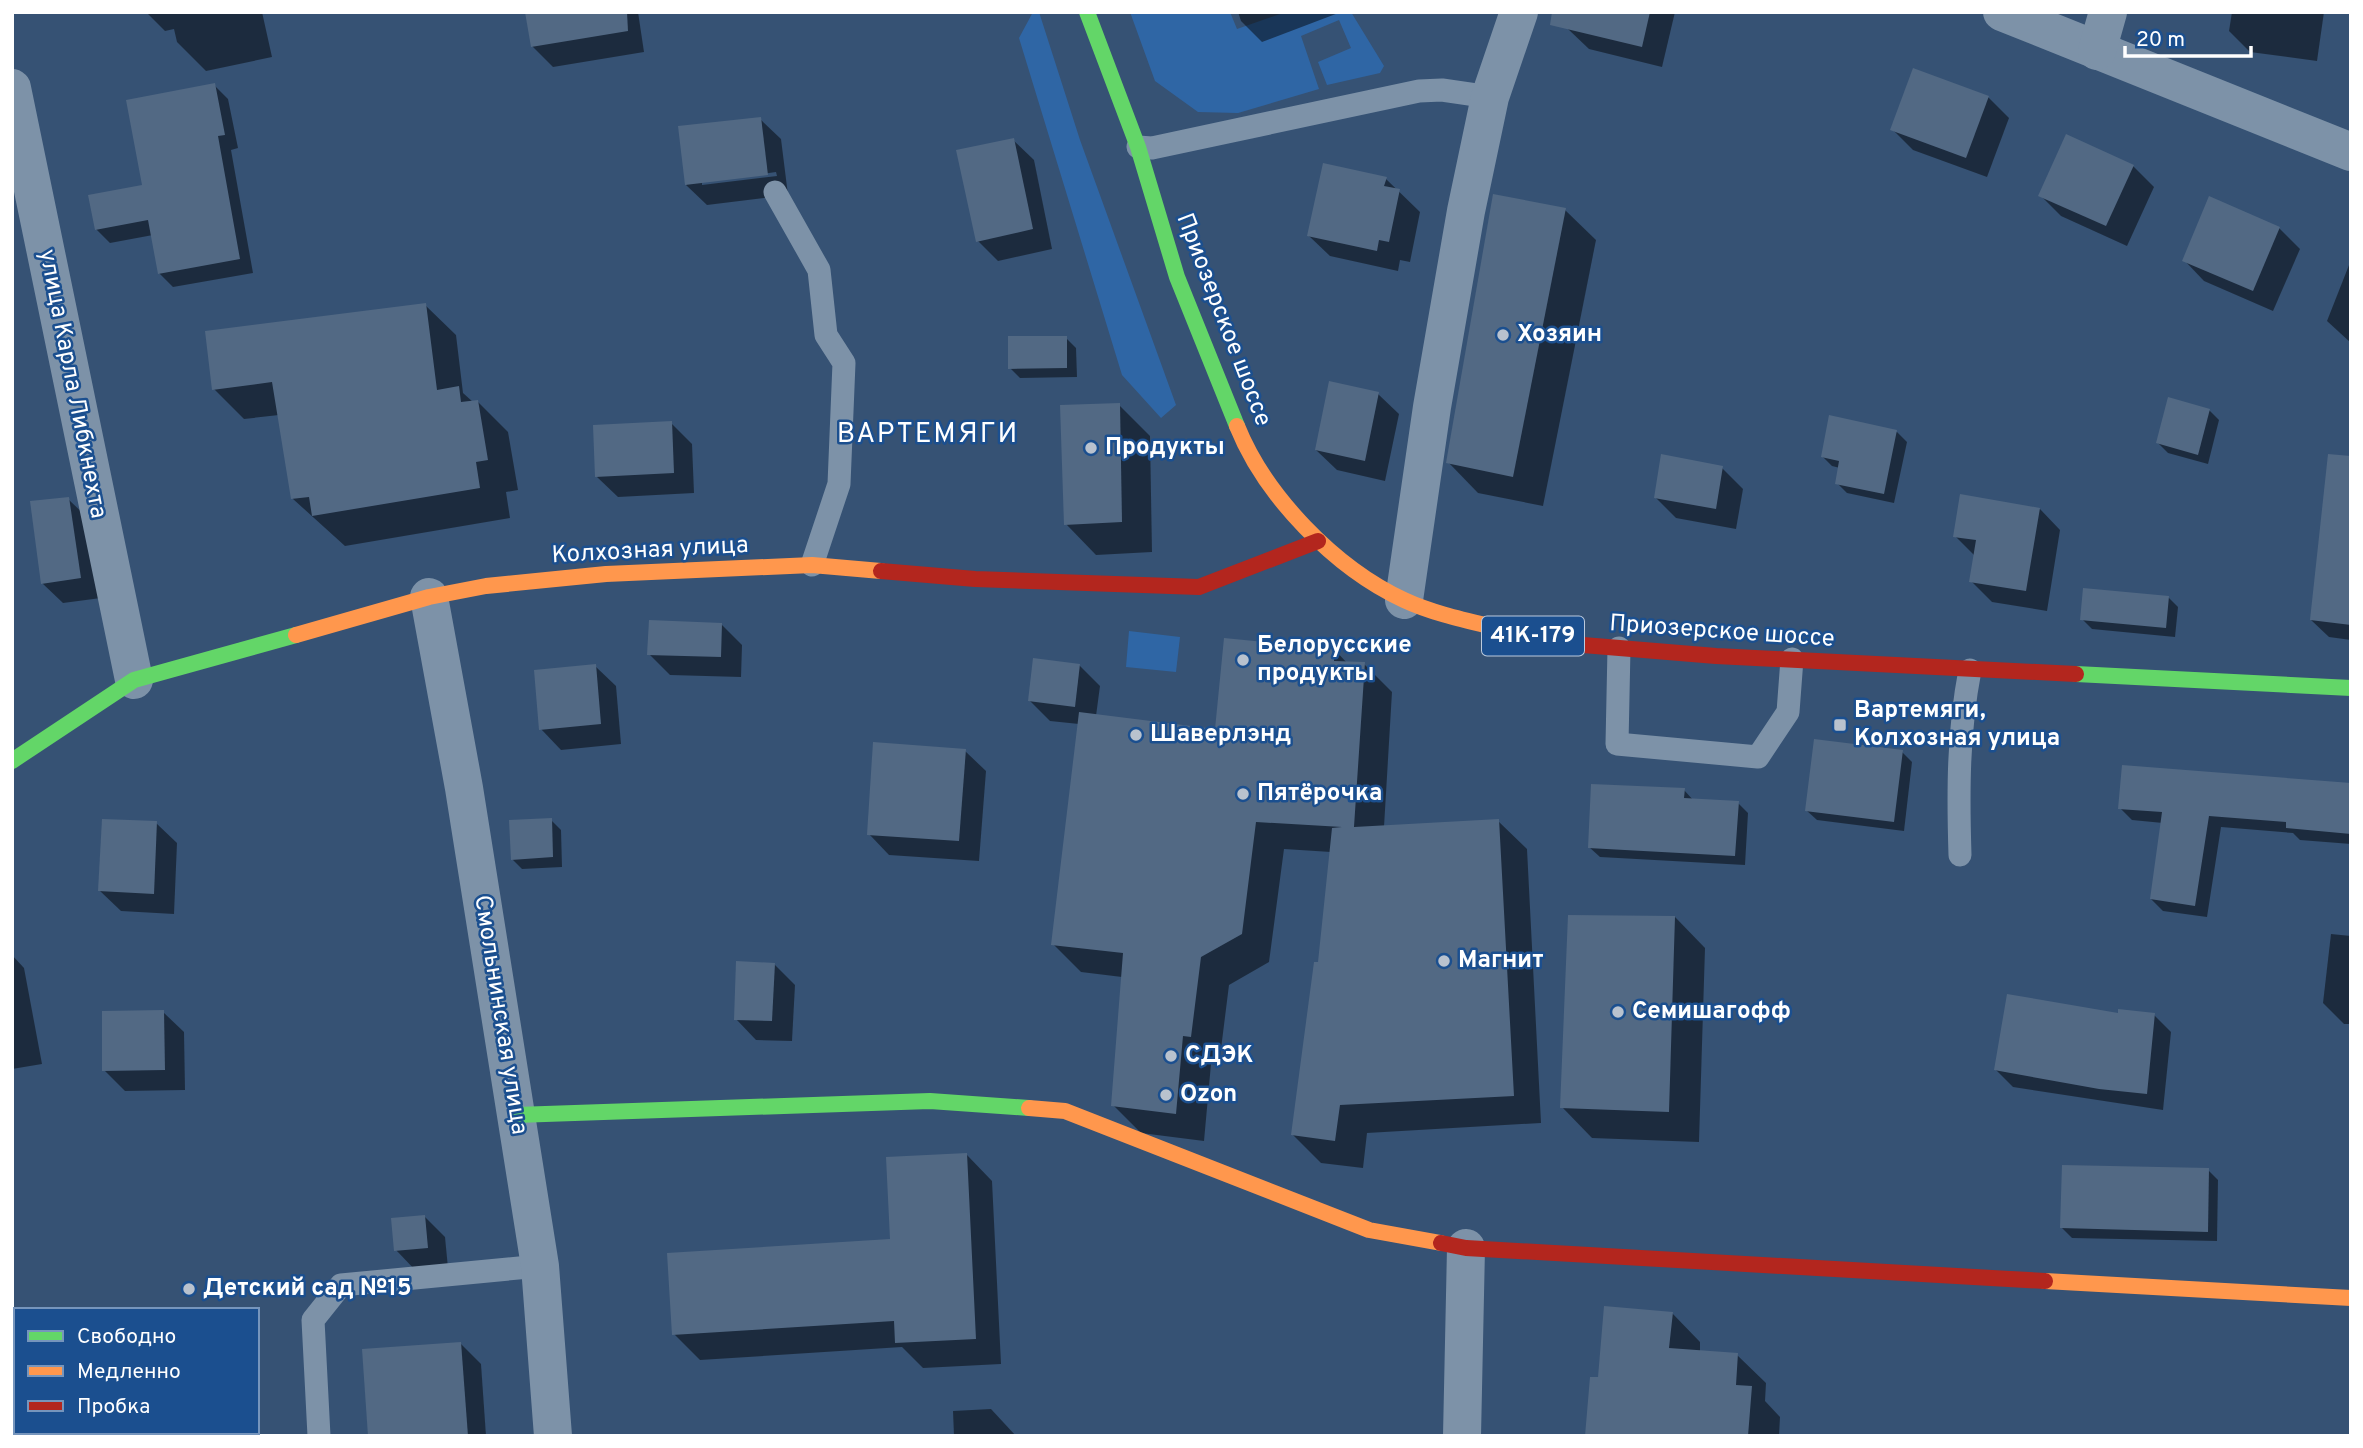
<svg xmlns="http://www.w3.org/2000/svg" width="2363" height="1448" font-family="Overpass,sans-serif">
<rect width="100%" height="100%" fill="#365274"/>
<g fill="#2f66a5">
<path d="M1033,12h6l41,128 96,265 -15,13 -39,-43 -103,-337z"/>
<path d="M1130,12h100l7,17 49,-17h65l33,54 -4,7 -53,12 -9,-23 33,-14 -12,-28 -38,16 18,53 -81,24 -40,-1 -43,-31z"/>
<path d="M1129,631l51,6 -4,35 -50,-5z"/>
</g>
<g fill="#0007" fill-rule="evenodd">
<path d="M146,12h116l10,45 -66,14 -29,-29 -3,-13 -9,2z"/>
<path d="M526,12h112l6,40 -91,15 -21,-21z"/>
<path d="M1238,12h103l-79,30 -21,-21z"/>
<path d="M1572,12h103l-13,55 -73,-18 -21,-20z"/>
<path d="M2232,12h92l-7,49 -67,-9 -21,-21z"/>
<path d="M214,85l14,14 10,49 -7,2 22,123 -80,14 -14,-14 -6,-38 -43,8 -14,-14 48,-43z"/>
<path d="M1988,97l21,21 -22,59 -74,-27 -21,-21z"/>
<path d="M760,119l21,20 7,56 -81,10 -21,-20zM776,172l1,4 -75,9v-3z"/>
<path d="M1013,140l21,20 18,89 -54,12 -20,-20z"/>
<path d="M2133,166l21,21 -27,59 -66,-30 -21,-21z"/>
<path d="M1386,179l34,33 -10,50 -10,-2 -2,11 -68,-15 -21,-20z"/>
<path d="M1565,210l31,30 -53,266 -65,-13 -30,-31z"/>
<path d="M2279,228l21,21 -27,62 -69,-30 -20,-21z"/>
<path d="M2351,260v83l-24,-22z"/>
<path d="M425,305l31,30 7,58 10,9h5l30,30 10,58 -12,2 4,26 -165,28 -52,-47 -14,-84 -35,4 -30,-30z"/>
<path d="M1066,338l10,10 1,29 -57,1 -10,-10z"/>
<path d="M1378,394l21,20 -14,67 -48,-11 -21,-20z"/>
<path d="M1119,405l31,31 2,116 -56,3 -30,-31z"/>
<path d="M2209,410l10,10 -11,44 -40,-11 -10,-10z"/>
<path d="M671,423l21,21 2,49 -76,4 -21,-20z"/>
<path d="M1897,432l10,10 -13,61 -47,-10 -10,-10 3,-15 -8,-2 -10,-10z"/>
<path d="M1722,468l21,21 -7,40 -60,-11 -20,-20z"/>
<path d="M68,499l21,20 12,79 -38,5 -21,-20z"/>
<path d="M2040,509l20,21 -13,81 -55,-9 -21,-21 4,-25 -20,-20z"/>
<path d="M2351,520v120l-22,-3 -18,-17z"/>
<path d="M2168,597l10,10 -3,30 -83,-8 -10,-10z"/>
<path d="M721,624l21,21 -1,32 -71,-2 -21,-21z"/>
<path d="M1335,650l12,13 17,1 28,28 -8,135 114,-6 29,28 14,274 -174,10 -4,35 -42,-5 -29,-29 28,-170 11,-112 -47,-3 -15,113 -40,23 -10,80 -8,-1 -7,77 -63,-8 -28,-28 9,-128 -41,-5 -28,-28 26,-220 -29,-3 -21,-21 50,-35 21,21 -4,30 121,15z"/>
<path d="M595,666l21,20 5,58 -60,6 -20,-21z"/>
<path d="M965,751l21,20 -7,90 -90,-6 -20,-21z"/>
<path d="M1902,752l10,10 -8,69 -87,-11 -11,-10z"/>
<path d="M2351,785v59l-51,-4 -7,-7 -72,-6 -14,90 -44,-6 -12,-12 12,-76 -31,-3 -12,-12z"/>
<path d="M1684,790l10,11 44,2 10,10 -3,52 -145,-8 -11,-10z"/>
<path d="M551,820l10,10 1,37 -40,2 -10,-10z"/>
<path d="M156,823l21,20 -3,71 -53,-3 -21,-20z"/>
<path d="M1675,917l30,31 -6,194 -107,-4 -30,-31z"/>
<path d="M2331,934l20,2v88h-7l-21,-21z"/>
<path d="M12,955l12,13 18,96 -30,5z"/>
<path d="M774,964l21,21 -3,56 -36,-1 -20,-21z"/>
<path d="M163,1012l21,20 1,58 -60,1 -21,-21z"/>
<path d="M2119,1015h35l17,17 -8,78 -150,-23 -17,-17z"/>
<path d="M967,1155l25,26 9,183 -78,4 -21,-21 -202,13 -26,-26 218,-93z"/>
<path d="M2208,1170l10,10 -1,61 -145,-3 -10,-10z"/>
<path d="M424,1216l21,21 3,31 -32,3 -20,-21z"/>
<path d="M1672,1313l28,29v10l37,3 29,28 -1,18 15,16 -1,19h-192l13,-57z"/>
<path d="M461,1344l20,20 5,72h-116z"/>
<path d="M16,1398v34h64l1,4h-69v-37z"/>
<path d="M991,1409l25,27h-62l-1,-25z"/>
<path d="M176,1432h40l3,4h-66z"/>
</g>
<g fill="#526984">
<path d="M525,12h102l1,19 -97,16z"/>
<path d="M1552,12h98l-8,35 -92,-22z"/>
<path d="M1913,68l76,28 -23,62 -76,-28z"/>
<path d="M215,83l10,52 -7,1 22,123 -82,15 -10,-54 -53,10 -7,-35 54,-10 -16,-85z"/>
<path d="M761,117l7,58 -83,10 -7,-59z"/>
<path d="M2066,134l68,31 -28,61 -68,-30z"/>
<path d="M1014,138l19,91 -57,13 -20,-92z"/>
<path d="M1323,163l64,14 -3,9 16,3 -11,53 -10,-2 -2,11 -70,-15z"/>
<path d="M1493,194l73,14 -53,269 -67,-14z"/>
<path d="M2209,196l71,31 -27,64 -71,-30z"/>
<path d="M426,303l11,87 22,-4 2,16 17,-2 10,60 -12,2 4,26 -168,28 -3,-19 -18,2 -19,-117 -60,8 -7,-59z"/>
<path d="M1008,336h59v32l-59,1z"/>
<path d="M1329,381l50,11 -14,69 -50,-11z"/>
<path d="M2168,397l42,12 -12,46 -42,-12z"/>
<path d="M1120,403l2,119 -58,3 -4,-120z"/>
<path d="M1829,415l68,15 -13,64 -49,-10 4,-23 -18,-4z"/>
<path d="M672,421l2,52 -79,4 -2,-52z"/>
<path d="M1661,454l62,12 -7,43 -62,-11z"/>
<path d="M2328,454l23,2v169l-41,-5z"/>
<path d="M1960,494l80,14 -14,83 -57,-9 7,-42 -23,-3z"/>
<path d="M69,497l12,81 -40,6 -11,-83z"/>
<path d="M2083,588l86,8 -3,32 -86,-8z"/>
<path d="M649,620l73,3 -1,34 -74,-2z"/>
<path d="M1224,638l111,11 -1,12 31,1 -11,165 145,-8 15,277 -174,9 -5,36 -44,-6 23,-173h4l14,-134 10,-1 -86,-5 -14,112 -41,23 -10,80 -8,-1 -7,78 -65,-8 12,-153 -72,-8 28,-233 136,17z"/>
<path d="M1033,658l47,6 -5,43 -47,-6z"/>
<path d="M596,664l5,60 -62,6 -5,-60z"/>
<path d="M1814,739l89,11 -9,72 -89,-11z"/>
<path d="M873,742l93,7 -7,92 -92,-6z"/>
<path d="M2122,765l229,18v51l-65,-6v-6l-77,-6 -14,90 -45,-7 12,-87 -44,-3z"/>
<path d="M1591,784l94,4 -1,10 55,3 -4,55 -147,-8z"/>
<path d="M552,818l1,39 -42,3 -2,-40z"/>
<path d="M102,819l55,2 -3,73 -56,-3z"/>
<path d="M1568,915l107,1 -6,196 -109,-4z"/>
<path d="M736,961l39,2 -3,58 -38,-1z"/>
<path d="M2007,994l111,19v-4l37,4 -8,81 -48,-5 -105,-19z"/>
<path d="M164,1010l1,60 -63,1v-60z"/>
<path d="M967,1153l9,186 -81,4 -1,-22 -222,14 -5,-82 223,-14 -4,-82z"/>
<path d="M2062,1165l147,3 -1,64 -148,-4z"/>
<path d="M425,1215l3,33 -34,3 -3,-33z"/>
<path d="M1604,1306l69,6 -4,36 69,5 -2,32 16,1 -4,50h-163l5,-59h8z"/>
<path d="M461,1342l7,94h-100l-6,-87z"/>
</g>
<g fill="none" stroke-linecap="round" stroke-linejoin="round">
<g stroke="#7d92a8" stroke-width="23">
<path d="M1138,147l14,1 267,-57 23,-1 48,7"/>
<path d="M775,192l44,78 7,65 18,28 -5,121 -27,81"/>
<path d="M1619,648l-2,96 141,13 30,-45 4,-53"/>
<path d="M1960,855c-2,-63 -2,-123 10,-185"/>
<path d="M319,1436l-6,-116 28,-35 199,-19"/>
</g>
<g stroke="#7d92a8" stroke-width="38">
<path d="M2002,12l349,140"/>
<path d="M2097,51l11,-39"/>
<path d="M12,88l122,592"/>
<path d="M429,597l35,191 76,478 13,170"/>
<path d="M1404,600l28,-193 34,-196 24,-114 29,-85"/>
<path d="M1462,1436l4,-188"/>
</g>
<g stroke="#63d668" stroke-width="16">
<path d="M1087,12l51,135 39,130 60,149"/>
<path d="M2076,674l275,14"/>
<path d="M12,761l122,-81 162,-45"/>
<path d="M516,1115l414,-14 99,7"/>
</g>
<g stroke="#ff974d" stroke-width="16">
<path d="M1237,426c28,70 98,142 167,174 30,14 65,21 98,29"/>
<path d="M296,635l133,-38 57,-11 120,-12 206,-9 69,6"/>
<path d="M1029,1108l36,3 304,119 72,13"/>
<path d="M2045,1281l306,17"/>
</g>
<g stroke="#b3261e" stroke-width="16">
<path d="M881,571l94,8 224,8 119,-46"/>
<path d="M1502,629l57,14 157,13 360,18"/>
<path d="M1441,1243l25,5 579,33"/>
</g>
</g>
<g fill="#b9c2ce" stroke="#1b4f8f" stroke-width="2.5">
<circle cx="1503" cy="335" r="7"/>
<circle cx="1091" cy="448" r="7"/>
<circle cx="1243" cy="660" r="7"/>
<rect x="1833" y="718" width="14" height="14" rx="3.5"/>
<circle cx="1136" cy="735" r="7"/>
<circle cx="1243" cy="794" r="7"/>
<circle cx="1444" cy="961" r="7"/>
<circle cx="1618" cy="1012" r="7"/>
<circle cx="1171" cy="1056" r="7"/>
<circle cx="1166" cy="1095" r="7"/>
<circle cx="189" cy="1289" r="7"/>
</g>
<g text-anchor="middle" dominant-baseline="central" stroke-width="5" stroke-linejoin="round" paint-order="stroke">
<rect fill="#1b4f8f" stroke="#bbcadd" stroke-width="2" x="1482" y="616.5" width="102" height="39" rx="5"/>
<g font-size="23" font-weight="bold" fill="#fff">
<text x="1533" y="636">41К-179</text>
</g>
<g font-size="24" fill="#fff" stroke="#1b4f8f">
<text transform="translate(1223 320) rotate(69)">Приозерское шоссе</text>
<text transform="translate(72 384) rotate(79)">улица Карла Либкнехта</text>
<text transform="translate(650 551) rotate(-3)">Колхозная улица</text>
<text transform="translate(1722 632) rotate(4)">Приозерское шоссе</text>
<text transform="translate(500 1015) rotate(81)">Смольнинская улица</text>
</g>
<g font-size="24" font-weight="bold" fill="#fff" stroke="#1b4f8f" text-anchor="start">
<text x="1517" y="335">Хозяин</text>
<text x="1105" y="448">Продукты</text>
<text x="1257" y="646">Белорусские<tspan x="1257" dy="28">продукты</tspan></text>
<text x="1854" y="711">Вартемяги,<tspan x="1854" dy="28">Колхозная улица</tspan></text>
<text x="1150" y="735">Шаверлэнд</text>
<text x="1257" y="794">Пятёрочка</text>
<text x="1458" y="961">Магнит</text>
<text x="1632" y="1012">Семишагофф</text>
<text x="1185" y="1056">СДЭК</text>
<text x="1180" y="1095">Ozon</text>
<text x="203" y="1289">Детский сад №15</text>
</g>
<g font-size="28" letter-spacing="2" fill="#fff" stroke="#1b4f8f">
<text x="928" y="435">ВАРТЕМЯГИ</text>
</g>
</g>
<rect width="2363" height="1448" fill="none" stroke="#ffffff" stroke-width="28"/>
<rect x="14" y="1308" width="245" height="126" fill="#1b4f8f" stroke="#7695bc" stroke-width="2"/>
<rect x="28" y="1331" width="35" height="10" fill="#63d668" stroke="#7695bc" stroke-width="2"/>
<text x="77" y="1343" font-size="21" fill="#ffffff">Свободно</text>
<rect x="28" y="1366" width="35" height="10" fill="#ff974d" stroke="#7695bc" stroke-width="2"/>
<text x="77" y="1378" font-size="21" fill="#ffffff">Медленно</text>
<rect x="28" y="1401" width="35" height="10" fill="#b3261e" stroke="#7695bc" stroke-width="2"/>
<text x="77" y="1413" font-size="21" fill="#ffffff">Пробка</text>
<path d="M2125 46v10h126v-10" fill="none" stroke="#ffffff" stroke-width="3.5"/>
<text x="2136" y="46" font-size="21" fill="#ffffff" stroke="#1b4f8f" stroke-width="5" paint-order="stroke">20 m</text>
</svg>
